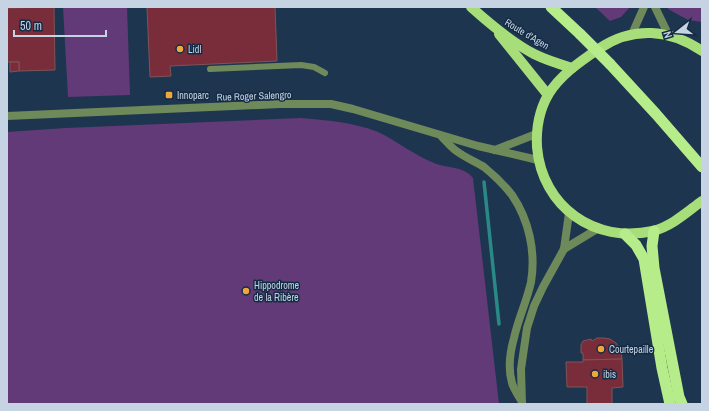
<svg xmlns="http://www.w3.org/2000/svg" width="709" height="411" font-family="'Archivo Narrow',sans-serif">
<rect width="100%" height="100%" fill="#1e354f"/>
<g fill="#613a77">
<path d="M63,7h64l3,88 -62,2z"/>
<path d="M595,7h35l-9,10 -11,4z"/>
<path d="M668,7h34v15l-14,-2 -20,-11z"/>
<path d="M300,118c26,2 53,4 78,14 19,9 36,23 56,31 14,6 28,2 39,15l26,226h-492v-272l59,-4z"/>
</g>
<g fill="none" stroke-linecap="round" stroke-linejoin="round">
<path stroke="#298987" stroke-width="3.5" d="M484,182l15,142"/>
</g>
<g fill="#792c3a" stroke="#7e5459">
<path d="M54,7l1,63 -36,1v-9h-12v-54z"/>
<path d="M147,7h128l2,54 -107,5 1,10 -21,1z"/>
<path d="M10,62h9v9l-9,1z"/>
<path d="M597,338h7l6,1 6,4 5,7 1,9 -39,1v-7h-2v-8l2,-4 8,-2 1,2z"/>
<path d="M622,359l1,28 -11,1v16h-25v-17h-20l-1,-25h17v-2z"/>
</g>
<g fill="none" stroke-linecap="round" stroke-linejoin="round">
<path stroke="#6e895a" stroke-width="6" d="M210,69l91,-4 13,2 11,6"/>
<g stroke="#6e895a" stroke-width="8">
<path d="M655,7l13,27"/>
<path d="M632,34l12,-27"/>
<path d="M7,116l273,-12h51l22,5 125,37 60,14"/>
<path d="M442,137c4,4 8,9 13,13 9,7 19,11 29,17 10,8 20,18 28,28 17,25 24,57 19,87 -4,19 -13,37 -17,56 -4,14 -6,31 -2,45 2,7 7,13 10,19"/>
<path d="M495,150l41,-16"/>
</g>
<g stroke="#6e895a" stroke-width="8">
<path d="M564,249l33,-20"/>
<path d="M522,404l-1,-35 6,-41 7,-22 9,-19 21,-38 5,-36"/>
</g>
<g stroke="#a7de79" stroke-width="10">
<path d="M471,7c19,17 40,35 63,47 12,6 25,10 38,14"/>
<path d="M499,34l49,61"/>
<path d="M702,51c-32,-22 -69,-25 -102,-3 -19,13 -40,27 -52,47 -9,16 -12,34 -11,52 5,60 58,97 116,84 19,-5 34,-19 49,-30"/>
</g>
<g stroke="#b6ed8a" stroke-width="11">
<path d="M551,7l29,27"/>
<path d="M610,64l46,50 46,53"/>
<path d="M654,231l-2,15 2,22 25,129 3,7"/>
<path d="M625,234l11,11 8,14 18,109 8,36"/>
</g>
<path stroke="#b6ed8a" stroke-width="11" d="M580,34l30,30"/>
</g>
<g fill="#efa73d" stroke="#142b44" stroke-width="1.5">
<circle cx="180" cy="49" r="4"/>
<rect x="165" y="91" width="8" height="8" rx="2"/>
<circle cx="246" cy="291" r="4"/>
<circle cx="601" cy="349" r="4"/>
<circle cx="595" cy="374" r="4"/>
</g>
<g text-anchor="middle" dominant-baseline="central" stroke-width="3" stroke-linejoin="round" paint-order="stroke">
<g font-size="10" fill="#c5d3e3" stroke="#142b44">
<text transform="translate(527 34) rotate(31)">Route d'Agen</text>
<text transform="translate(254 96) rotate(-2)">Rue Roger Salengro</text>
</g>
<g font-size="10" fill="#c5d3e3" stroke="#142b44" text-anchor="start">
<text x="188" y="49">Lidl</text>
<text x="177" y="95">Innoparc</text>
<text x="254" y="285">Hippodrome<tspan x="254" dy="12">de la Ribère</tspan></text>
<text x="609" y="349">Courtepaille</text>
<text x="603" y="374">ibis</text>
</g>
</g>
<rect width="709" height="411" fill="none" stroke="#c5d3e3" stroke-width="16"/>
<g transform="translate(677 32) rotate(253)" stroke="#142b44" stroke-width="3" paint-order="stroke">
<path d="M0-3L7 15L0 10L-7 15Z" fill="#c5d3e3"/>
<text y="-6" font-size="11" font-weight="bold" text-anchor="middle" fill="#c5d3e3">N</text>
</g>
<path d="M14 30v6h92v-6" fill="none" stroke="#c5d3e3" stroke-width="2"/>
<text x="20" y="30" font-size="12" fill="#c5d3e3" stroke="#142b44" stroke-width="3" paint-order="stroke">50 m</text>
</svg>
